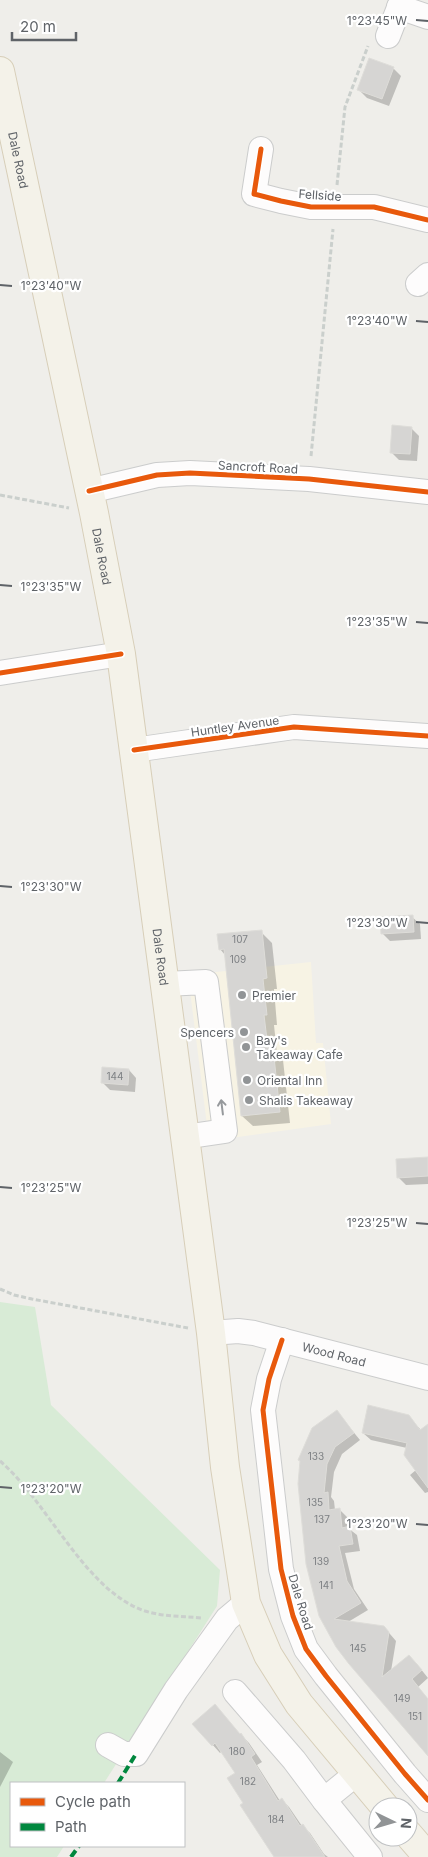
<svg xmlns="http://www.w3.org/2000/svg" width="428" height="1857" font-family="Inter,sans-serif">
<rect width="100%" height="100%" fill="#efeeea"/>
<path fill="#f7f3e4" d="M311,962l5,81h7l8,81 -122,17 -21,-166z"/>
<path fill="#d8ebd6" d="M0,1302l35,5 16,98 169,165 -3,36 -113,177h-93v63h53l-7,11h-57z"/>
<g fill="#0003">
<path d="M393,68l8,8 -12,30 -22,-8 -8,-8z"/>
<path d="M411,428l8,8 -2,25 -18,-1 -8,-8z"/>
<path d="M412,917l8,7 1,15 -31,2 -8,-8z"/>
<path d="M261,932l11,11 5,46h-3l3,36h-3l3,29 6,6 7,63 -37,3 -11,-10 -17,-161 -5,-6z"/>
<path d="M129,1070l7,8 -1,14 -25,-2 -8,-8z"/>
<path d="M428,1158v26l-22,1 -8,-8z"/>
<path d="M337,1412l23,28 -18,14 -8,18 -3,25 3,4 1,9h5l7,7 1,11 9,7 3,16 -15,2 9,36 14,21 -20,12 36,5 12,14 -5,30 25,-8 12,15 -10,9 10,12v57l-91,-110 -30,-82z"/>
<path d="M408,1416l13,14 7,-4v66l-3,1 -15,-18 6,-5 -9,-22 -36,-8 -8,-7z"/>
<path d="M194,1724l47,11 8,8 13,19 -5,3 23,36 2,-1 7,7 13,19 8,7 14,21 4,3h-53l-38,-83 -15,-23 -2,2z"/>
<path d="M0,1752l13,10 -13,25z"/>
</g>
<g fill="#d6d5d3" stroke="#deddd9">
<path d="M369,58l25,9 -12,32 -25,-9z"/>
<path d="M392,425l20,2 -2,27 -20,-1z"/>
<path d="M413,915l1,17 -33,2 -1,-17z"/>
<path d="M262,930l5,48 -4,1 4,36h-3l4,33h5l7,64 -39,4 -17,-167 -5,1 -2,-16z"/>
<path d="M102,1067l27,2 -1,16 -27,-2z"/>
<path d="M428,1157v19l-31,2 -1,-19z"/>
<path d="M368,1405l41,10 11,15 8,-6v64l-24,-33 3,-12 -45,-10z"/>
<path d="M337,1410l17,23 -19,14 -8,17 -3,29 4,-1 1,18 11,-2 2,20 8,-2 3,18 -14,2 8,35 14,22 -27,16 50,7 5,6 -7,45 27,-22 13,15 -10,9 16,20v57l-79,-92 -13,-17 -17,-31 -13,-52 -8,-80 2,-23 -2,-1 14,-32z"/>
<path d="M215,1704l25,30 1,-1 14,21 -4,3 27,44 4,-3 18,28 3,-2 22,33h-51l-34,-52 3,-2 -16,-25 8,-5 -20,-30 -3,3 -20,-22z"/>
</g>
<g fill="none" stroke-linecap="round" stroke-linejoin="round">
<g stroke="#cbcccc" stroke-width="26">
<g id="minor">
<path d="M399,7l29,10"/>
<path d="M388,36l14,-36"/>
<path d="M261,149l-7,45 27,7 30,6h63l54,13"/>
<path d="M418,284l10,-9"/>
<path d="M89,491l68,-16 33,-2 119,6 119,13"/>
<path d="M0,673l121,-19"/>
<path d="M134,750l160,-23 134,9"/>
<path d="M165,984l41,-2 19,149 -41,6"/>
<path id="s1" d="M211,1333l27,-2 16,2 174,45"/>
<path d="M282,1340l-13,39 -6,31 18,159 12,47 13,33 20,27 79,98 23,26"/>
<path d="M235,1692l59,68 30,40 46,57"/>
<path d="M108,1745l16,9h12l40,-64 51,-71 19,-16"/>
<path d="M324,1800l32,-26"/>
</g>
</g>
<g stroke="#d7ceb8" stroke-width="30">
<g id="major">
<path id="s2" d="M0,71l94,442 27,141 90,679 14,134 21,136 22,52 31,49 86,103"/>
<path d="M408,1834l20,23"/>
</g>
</g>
<g stroke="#cacfcc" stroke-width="3" stroke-dasharray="5 2.5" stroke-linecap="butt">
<path d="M337,185l8,-78 23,-61"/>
<path d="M311,456l22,-227"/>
<path d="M0,495l69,13"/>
<path d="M0,1289l14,6 18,4 156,29"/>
<path d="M0,1461c48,41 85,130 145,150 19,6 38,5 57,7"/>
</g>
<use href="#minor" stroke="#fdfcfc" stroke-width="24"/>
<use href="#major" stroke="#f4f2e9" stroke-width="28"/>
<g stroke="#00873e" stroke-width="4" stroke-dasharray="8 4" stroke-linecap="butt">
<path d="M118,1783l18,-29"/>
<path d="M71,1857l8,-11"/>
</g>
<g stroke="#fff" stroke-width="8">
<g id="cycleway">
<path d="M261,149l-7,45 27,7 30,6h63l54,13"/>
<path d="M89,491l68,-16 33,-2 119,6 119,13"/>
<path d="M0,673l121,-19"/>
<path d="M134,750l160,-23 134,9"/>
<path d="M282,1340l-13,39 -6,31 18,159 12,47 13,33 20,27 79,98 23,26"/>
</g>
</g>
<use href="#cycleway" stroke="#e8590c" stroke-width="5"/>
</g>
<defs><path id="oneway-shaft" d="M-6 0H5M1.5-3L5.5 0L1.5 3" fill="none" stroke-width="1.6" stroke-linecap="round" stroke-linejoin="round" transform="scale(1.25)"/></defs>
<use stroke="#96999c" href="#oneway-shaft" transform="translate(222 1107) rotate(-97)"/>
<path fill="none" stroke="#5f6368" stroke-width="2" d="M416,20l12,1M0,285l12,1M416,321l12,1M0,585l12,1M416,622l12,1M0,886l12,1M416,922l12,1M0,1187l12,1M416,1223l12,1M0,1487l12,1M416,1524l12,1"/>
<g fill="#919496" stroke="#fff" stroke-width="2">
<circle cx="242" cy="995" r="5"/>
<circle cx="244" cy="1032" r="5"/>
<circle cx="246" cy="1047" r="5"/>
<circle cx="247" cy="1080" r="5"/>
<circle cx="249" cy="1100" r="5"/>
</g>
<g text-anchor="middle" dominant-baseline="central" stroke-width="4.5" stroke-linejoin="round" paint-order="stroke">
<g font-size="10" fill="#7e8184">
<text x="240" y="939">107</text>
<text x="238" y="959">109</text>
<text x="115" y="1076">144</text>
<text x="316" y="1456">133</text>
<text x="315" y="1502">135</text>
<text x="322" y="1519">137</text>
<text x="321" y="1561">139</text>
<text x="326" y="1585">141</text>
<text x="358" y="1648">145</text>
<text x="402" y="1698">149</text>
<text x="415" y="1716">151</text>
<text x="237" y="1751">180</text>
<text x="248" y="1781">182</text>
<text x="276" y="1819">184</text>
</g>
<g font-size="12" fill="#5f6368" stroke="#fff">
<text stroke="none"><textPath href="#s2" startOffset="91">Dale Road</textPath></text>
<text transform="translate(320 195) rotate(4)">Fellside</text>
<text transform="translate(258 467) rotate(3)">Sancroft Road</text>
<text stroke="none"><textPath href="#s2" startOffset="496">Dale Road</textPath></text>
<text transform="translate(235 726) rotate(-8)">Huntley Avenue</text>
<text stroke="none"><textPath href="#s2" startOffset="901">Dale Road</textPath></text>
<text stroke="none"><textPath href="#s1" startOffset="126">Wood Road</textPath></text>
<text transform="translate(301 1602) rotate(73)">Dale Road</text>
</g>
<g font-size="12" fill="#5f6368" stroke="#fff" text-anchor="start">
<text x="252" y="995">Premier</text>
<text x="234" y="1032" text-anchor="end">Spencers</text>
<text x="256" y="1040">Bay's<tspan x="256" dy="14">Takeaway Cafe</tspan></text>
<text x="257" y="1080">Oriental Inn</text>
<text x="259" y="1100">Shalis Takeaway</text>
</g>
</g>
<g font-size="12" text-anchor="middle" fill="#5f6368" stroke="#fff" stroke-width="4.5" stroke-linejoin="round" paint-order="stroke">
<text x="377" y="25">1°23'45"W</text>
<text x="51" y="290">1°23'40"W</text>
<text x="377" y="325">1°23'40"W</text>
<text x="51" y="591">1°23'35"W</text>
<text x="377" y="626">1°23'35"W</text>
<text x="51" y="891">1°23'30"W</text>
<text x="377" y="927">1°23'30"W</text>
<text x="51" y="1192">1°23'25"W</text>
<text x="377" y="1227">1°23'25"W</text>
<text x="51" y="1493">1°23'20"W</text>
<text x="377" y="1528">1°23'20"W</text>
</g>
<rect x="10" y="1782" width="175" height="65" fill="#ffffff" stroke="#bfc1c3"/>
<rect x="20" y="1798" width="25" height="8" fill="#e8590c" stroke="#bfc1c3"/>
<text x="55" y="1807" font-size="15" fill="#5f6368">Cycle path</text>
<rect x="20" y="1823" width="25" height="8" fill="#00873e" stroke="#bfc1c3"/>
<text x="55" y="1832" font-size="15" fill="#5f6368">Path</text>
<g transform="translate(393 1822) rotate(95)"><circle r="24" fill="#ffffff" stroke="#bfc1c3"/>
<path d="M0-4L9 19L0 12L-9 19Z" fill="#919496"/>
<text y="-8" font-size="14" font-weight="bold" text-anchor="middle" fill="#5f6368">N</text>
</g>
<path d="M12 32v8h64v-8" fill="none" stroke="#5f6368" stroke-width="2.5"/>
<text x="20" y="32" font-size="15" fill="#5f6368" stroke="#ffffff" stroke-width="4" paint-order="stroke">20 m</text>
</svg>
